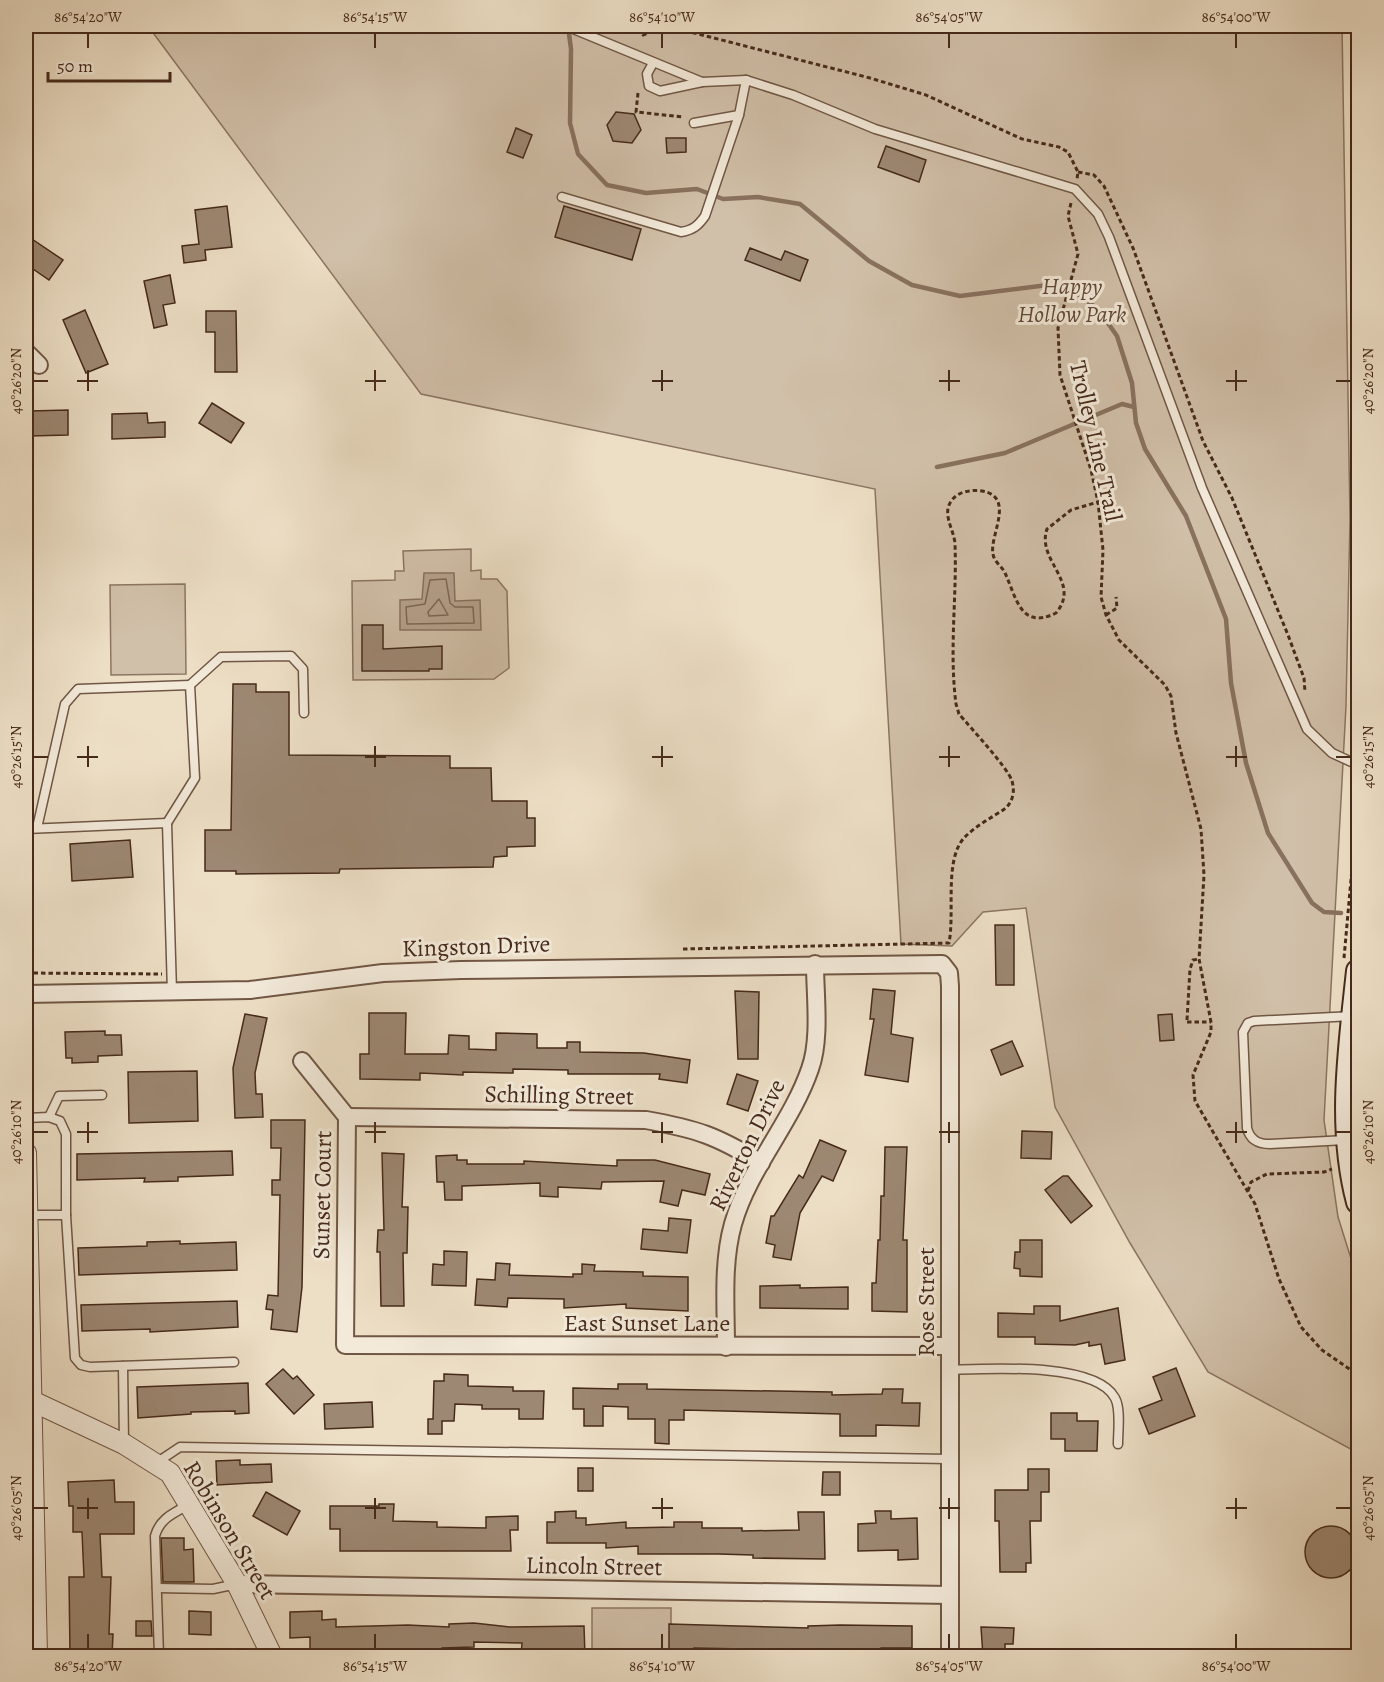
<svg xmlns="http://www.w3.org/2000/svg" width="1384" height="1682" font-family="Alegreya,serif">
<rect width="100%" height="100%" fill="#eddfc6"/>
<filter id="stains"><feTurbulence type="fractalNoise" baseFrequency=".00333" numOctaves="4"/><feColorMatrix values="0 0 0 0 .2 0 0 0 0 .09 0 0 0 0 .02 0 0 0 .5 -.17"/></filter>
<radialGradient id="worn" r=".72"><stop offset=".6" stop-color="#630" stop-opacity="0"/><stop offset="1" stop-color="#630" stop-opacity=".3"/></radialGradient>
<g fill="#d1c0a9" stroke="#8c7562" stroke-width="1.5">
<path d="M148,26h1194l8,493 -4,187 -22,414 14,97 20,64v172l-150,-81 -78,-129 -75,-136 -29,-199 -43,4 -31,34 -51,-2 -26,-455 -454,-95z"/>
<path d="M471,549v22l10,-1v9h16l10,12 2,77 -15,11 -141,1 -1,-99 43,-1v-9h9l-1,-20z"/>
<path d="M185,584l1,90 -75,1 -1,-90z"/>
<rect x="592" y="1608" width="79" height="48"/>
</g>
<path fill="#b4a18c" stroke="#88715e" stroke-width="1.5" d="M424,573h30l1,28 25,-1 1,30h-81v-30l22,-1z"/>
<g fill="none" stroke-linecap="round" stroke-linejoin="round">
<g stroke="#7d6653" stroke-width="1.5">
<path d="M446,579l4,24 5,4h18l1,16 -67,1 -1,-17 19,-3 5,-24z"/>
<path d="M439,599l9,16 -19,1 -1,-4z"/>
</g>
<g stroke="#88715e" stroke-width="4.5">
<path d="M568,26l3,23 -1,74 8,31 29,31 39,8 51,-4 26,10 35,-2 42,7 69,57 43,24 48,11 88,-11 28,8 22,16 19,27 15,47 4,40 9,26 41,67 40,103 5,64 15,80 22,70 44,70 12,9 17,1"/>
<path d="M937,467l68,-14 117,-49 12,3"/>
</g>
</g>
<g fill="#9d8873" stroke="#462a1a" stroke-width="1.5">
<path d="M616,112l18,2 7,16 -9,13 -19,-2 -6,-16z"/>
<path d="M516,128l16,7 -9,23 -16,-6z"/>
<path d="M666,138h20v14l-19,1z"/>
<path d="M886,146l40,14 -7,22 -41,-15z"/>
<path d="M227,206l5,41 -27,3 1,10 -22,3 -2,-17 17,-2 -4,-34z"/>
<path d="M564,206l77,23 -9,31 -77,-23z"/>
<path d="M26,235l37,25 -14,20 -23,-16z"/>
<path d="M750,248l31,12 4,-9 23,9 -8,21 -55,-21z"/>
<path d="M170,275l5,28 -12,2 4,20 -13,3 -10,-47z"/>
<path d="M85,310l23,54 -22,9 -23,-53z"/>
<path d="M206,311h30l1,61h-22v-40h-9z"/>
<path d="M212,403l32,20 -13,20 -32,-20z"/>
<path d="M68,410v25l-38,1v-25z"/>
<path d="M147,413l1,10 17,-1v15l-53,2v-25z"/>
<path d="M362,625h21v24l59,-3v23h-13v2h-67z"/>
<path d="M233,684h23v8h33v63l161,1v12h41l1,33h35v17h8v28l-28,1v9l-13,1 -1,10 -153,2 -1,4 -103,1v-3h-31v-41h26z"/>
<path d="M130,840l3,37 -61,4 -2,-37z"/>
<path d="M995,925h19v60h-18z"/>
<path d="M873,989l22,2 -4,43 22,4 -5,44 -43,-7 9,-56h-4z"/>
<path d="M735,991l24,1 -1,67h-20z"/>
<path d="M369,1013h37l-1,41h43l1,-19 20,1v13l27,1v-17l41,1v14h30v-6h13v10l64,1 46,7 -3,23 -28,-4 1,-5h-92v-4l-55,-1v4l-50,-1v3l-43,-2v7l-60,-1v-25h9z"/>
<path d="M245,1014l22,4 -12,55 1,21h6l1,23 -28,1 -2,-50z"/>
<path d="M1172,1014l2,26 -14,1 -2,-26z"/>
<path d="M105,1031v4h16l1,20 -24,1v6l-26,1v-5h-6l-1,-26z"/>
<path d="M1012,1041l11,25 -22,9 -10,-25z"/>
<path d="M197,1071l1,50 -69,2 -1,-51z"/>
<path d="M737,1074l21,7 -10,30 -21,-7z"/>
<path d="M271,1120h34l-3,167 -5,45 -26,-3 2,-19 -7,-1 2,-14 10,1 2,-101h-8v-15h8l1,-32h-10z"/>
<path d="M1022,1131l30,1 -1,27 -30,-1z"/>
<path d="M820,1140l26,11 -13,30 -11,-5 -22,37 -9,47 -18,-3 2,-12 -9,-2 5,-27h3l25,-41 4,3z"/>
<path d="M885,1147h22l-4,93h4v72l-35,-1v-28h4l2,-43h2l1,-44h3z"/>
<path d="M232,1151l1,24 -55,2v4l-34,1 1,-4 -68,2v-26z"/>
<path d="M382,1153l22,1 -2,53h6l-1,46h-4l1,53h-23l-1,-54h-3l1,-22h6z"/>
<path d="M457,1155v5h10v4h57v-3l93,5v-6h38l55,14 -5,21 -23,-5 -4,16 -18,-4 4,-21 -62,1 -1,7 -43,-2v10l-18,-1v-13l-78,3v14h-17l-1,-18h-7l-1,-26z"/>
<path d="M1063,1176h5l24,30 -21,17 -26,-33z"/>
<path d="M669,1218l22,2 -4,33 -46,-4 2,-20 25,2z"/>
<path d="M1020,1240h22v37l-22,-1v-7l-6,-1 1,-16h5z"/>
<path d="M180,1241v3l56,-2 1,28 -158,5 -1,-27 69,-2v-4z"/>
<path d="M444,1251l23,1 -1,34 -34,-1 1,-21 11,1z"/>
<path d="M496,1263l14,1 -1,11 64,2v-3h9v-10l13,1 -1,6 49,1v4l45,1v34l-62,-3v-4l-62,4v-9l-56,-1 -1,9 -32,-2 2,-26 18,1z"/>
<path d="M800,1285v3l48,-1v22l-88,-1v-22z"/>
<path d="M237,1301l1,26 -88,5v-3l-68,2 -1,-26z"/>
<path d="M1034,1306h26v15l58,-13 7,52 -20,4 -4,-20 -12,2v-4l-14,3 -40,-1v-7h-37v-24l36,1z"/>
<path d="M1176,1368l19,48 -46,18 -10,-25 23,-9 -9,-23z"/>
<path d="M283,1369l10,10 4,-3 17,19 -20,19 -28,-30z"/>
<path d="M444,1374l24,1v11l45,1v4h31l-1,28h-24v-10h-37v-4l-27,-1 -1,17h-12v13h-14v-15h5l1,-38h10z"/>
<path d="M248,1383l1,30 -14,1v-3l-44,1v2l-53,4 -1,-31z"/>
<path d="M618,1384h29v5l185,3v3l50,-1 1,-5h20l-1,14h18l-1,23 -43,-1v11h-36v-22l-156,-4v10h-15v24l-14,-1v-24h-27v-12l-25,-1v20h-19v-17h-11v-21l45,1z"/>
<path d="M372,1402l1,25 -48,2 -1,-25z"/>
<path d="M1051,1413h26v8h21l-1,30h-32v-12h-14z"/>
<path d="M240,1460v5l31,-1 1,18 -55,3 -1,-24z"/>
<rect x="578" y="1468" width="15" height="23"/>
<path d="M1028,1469h21v23h-8v29h-11l1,42h-5v9h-26l-1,-51h-4v-31h33z"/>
<path d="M823,1472h17v23h-18z"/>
<path d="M114,1480l1,22h19v32h-34l2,43h9l-2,57h4l-1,21 -42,-1 -1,-77h15l-2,-45h-9v-26h-4l-1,-24z"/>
<path d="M266,1492l34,19 -13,24 -34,-19z"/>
<path d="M379,1504h15l-1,17 44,1v5l49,1v-11l32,-1v14h-8l1,21h-171v-22h-10v-23h49z"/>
<path d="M576,1511v7h10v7l40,-3v6l48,-1v-5h28v6h40v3l57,-1 -1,-18h26l1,47 -72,-1v-3l-35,-1h-80v-8l-32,2v-5h-59v-21h8v-10z"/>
<path d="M875,1511h16v8l26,-1 1,41 -20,1v-10l-40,1v-27l18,-1z"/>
<circle cx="1331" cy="1552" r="26"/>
<path d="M161,1538h23v12l9,-1 1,33h-31z"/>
<path d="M189,1611l22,1v23l-22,-1z"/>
<path d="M322,1611v9l14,-1v8l72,-2 41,2v-3l25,-1 36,4 74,-1 1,30h-64l1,-13 -48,-1v5l-32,1v8h-132v-19l-20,1v-26z"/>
<path d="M136,1621h15l1,15h-16z"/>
<path d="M669,1624l139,4v-2l32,-1 72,1v22h-31v6l-53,-3 -53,2 -31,-2v-2l-50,-1v8h-25z"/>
<path d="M981,1627l33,1 -1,16h-8v12h-22z"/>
</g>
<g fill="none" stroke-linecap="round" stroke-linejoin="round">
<g stroke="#705745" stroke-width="11">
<g id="service">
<path d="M566,26l136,56 44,-2 47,15 82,34 200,60 23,25 11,23 93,251 105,241 25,24 26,12"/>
<path d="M653,63l-6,11 2,12 11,5 42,-9"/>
<path d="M694,123l45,-8 7,-35"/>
<path d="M562,197l119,35c12,-2 17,-6 24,-16l34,-101"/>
<path d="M190,685l31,-28 70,-1 12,13 1,44"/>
<path d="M37,828l28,-124 13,-15 112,-4 5,93 -28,45"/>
<path d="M26,829l141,-6 5,169"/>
<path d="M49,1117l10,-21 43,-1"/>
<path d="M26,1118l23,-1 11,4 6,13v81l9,143 6,7 9,2 144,-5"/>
<path d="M1346,1140l-76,4c-12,0 -20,-4 -23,-16l-4,-96 5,-9 6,-2 99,-5"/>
<path d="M28,1215h38"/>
<path d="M123,1366l1,78"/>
<path d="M949,1370c36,-1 146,-9 166,28 6,11 3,33 3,46"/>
<path d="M156,1463l24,-16 769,12"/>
<path d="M157,1588l56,1 24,-5"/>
<path d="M159,1656l-4,-120c5,-18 19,-23 35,-32"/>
</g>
</g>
<g stroke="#705745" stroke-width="20">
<g id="minor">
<path d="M26,352l13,13"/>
<path d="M26,994l224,-4 133,-17 78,-3 481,-6 7,9 1,13v670"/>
<path d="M302,1061l45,56 -2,228 604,1"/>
<path d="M347,1117l299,3c51,9 71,16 115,43"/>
<path d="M726,1347c0,-40 -4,-84 7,-123 16,-56 58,-100 77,-155 11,-30 5,-74 5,-105"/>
<path d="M237,1584l713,11"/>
</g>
</g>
<g stroke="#705745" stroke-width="22">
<g id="tertiary">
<path d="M26,1153l11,503"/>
<path d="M30,1400l94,44 46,29 67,111 35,72"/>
</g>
</g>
<g stroke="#462a1a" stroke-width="26">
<path id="secondary" d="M1358,971c-8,76 -20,156 0,231"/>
</g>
<g stroke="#462a1a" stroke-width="3" stroke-dasharray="4.5 3" stroke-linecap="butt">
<path d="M630,26l13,9 24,-9 203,52 56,17 96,44 37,8 9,5 10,20 -1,7"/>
<path d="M638,93l-2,19 48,5"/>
<path d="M1078,172l16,3 10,11 29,62 70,193 29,57 56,137 16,43 1,14"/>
<path d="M1071,203l-3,13 10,38 -20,74 2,47 31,95 7,32 5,48 -2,47 5,18 13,25 46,45 6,11 5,37 25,96 3,46 -5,84 12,63v10l-18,43 2,26 60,103 24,75 22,48 21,23 36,25"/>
<path d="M1106,615l11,-7 -1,-11"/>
<path d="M683,949l266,-6c6,-31 -5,-83 15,-105 11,-12 29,-21 42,-30 7,-8 9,-16 6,-27 -4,-13 -42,-54 -53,-67l-3,-10c-7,-54 1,-107 -1,-160 -1,-13 -9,-23 -7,-36 4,-15 20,-19 34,-17 34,6 7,45 11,63 1,8 9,12 12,19 11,23 15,58 51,40 26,-31 -20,-52 -9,-84l24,-19 27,-8"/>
<path d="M1344,958l14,-157"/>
<path d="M26,973l136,1"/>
<path d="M1187,1020l3,-51 3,-9 6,-1"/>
<path d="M1187,1022h24"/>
<path d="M1248,1191l3,-9 16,-8 57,-2 8,-3"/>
</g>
<use href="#service" stroke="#f3eada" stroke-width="8"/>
<use href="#minor" stroke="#f3eada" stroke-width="16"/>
<use href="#tertiary" stroke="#f3eada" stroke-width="20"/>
<use href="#secondary" stroke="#f3eada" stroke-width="22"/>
</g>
<path fill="none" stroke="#462a1a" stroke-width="2" d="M88,33v15M375,33v15M662,33v15M949,33v15M1236,33v15M88,370v21M375,370v21M662,370v21M949,370v21M1236,370v21M33,381h15M77,381h21M365,381h21M652,381h21M939,381h21M1226,381h21M1336,381h15M88,746v21M375,746v21M662,746v21M949,746v21M1236,746v21M33,757h15M77,757h21M365,757h21M652,757h21M939,757h21M1226,757h21M1336,757h15M88,1122v21M375,1122v21M662,1122v21M949,1122v21M1236,1122v21M33,1132h15M77,1132h21M365,1132h21M652,1132h21M939,1132h21M1226,1132h21M1336,1132h15M88,1498v21M375,1498v21M662,1498v21M949,1498v21M1236,1498v21M33,1508h15M77,1508h21M365,1508h21M652,1508h21M939,1508h21M1226,1508h21M1336,1508h15M88,1634v15M375,1634v15M662,1634v15M949,1634v15M1236,1634v15"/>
<g text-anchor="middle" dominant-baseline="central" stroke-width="6" stroke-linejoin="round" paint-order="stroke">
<g font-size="24" font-style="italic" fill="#624837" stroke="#f3eada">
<text x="1072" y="286">Happy<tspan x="1072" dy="28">Hollow Park</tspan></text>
</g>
<g font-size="24" fill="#462a1a" stroke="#f3eada">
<text transform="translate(1096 441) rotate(77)">Trolley Line Trail</text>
<text transform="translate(476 946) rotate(-2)">Kingston Drive</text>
<text transform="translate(559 1095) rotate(1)">Schilling Street</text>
<text transform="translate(747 1145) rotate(-64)">Riverton Drive</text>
<text transform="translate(322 1195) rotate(-89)">Sunset Court</text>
<text transform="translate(926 1302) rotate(-90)">Rose Street</text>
<text x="647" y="1323">East Sunset Lane</text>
<text transform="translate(230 1530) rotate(59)">Robinson Street</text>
<text transform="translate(594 1566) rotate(1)">Lincoln Street</text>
</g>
</g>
<rect width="1384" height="1682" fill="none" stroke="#eddfc6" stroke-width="66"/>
<path d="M48 72v9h122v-9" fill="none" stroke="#462a1a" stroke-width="3"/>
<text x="57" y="72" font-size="18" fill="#462a1a" stroke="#f3eada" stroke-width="4.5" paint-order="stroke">50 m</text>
<rect x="33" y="33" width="1318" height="1616" fill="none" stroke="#462a1a" stroke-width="2"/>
<g font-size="15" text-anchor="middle" fill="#462a1a">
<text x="88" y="22">86°54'20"W</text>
<text x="375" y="22">86°54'15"W</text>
<text x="662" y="22">86°54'10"W</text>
<text x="949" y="22">86°54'05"W</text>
<text x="1236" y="22">86°54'00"W</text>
<text transform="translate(16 381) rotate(-90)" y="5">40°26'20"N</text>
<text transform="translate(1368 381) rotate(-90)" y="5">40°26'20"N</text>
<text transform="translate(16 757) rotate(-90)" y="5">40°26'15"N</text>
<text transform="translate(1368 757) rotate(-90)" y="5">40°26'15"N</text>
<text transform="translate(16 1132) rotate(-90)" y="5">40°26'10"N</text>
<text transform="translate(1368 1132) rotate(-90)" y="5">40°26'10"N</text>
<text transform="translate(16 1508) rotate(-90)" y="5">40°26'05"N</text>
<text transform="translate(1368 1508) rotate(-90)" y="5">40°26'05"N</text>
<text x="88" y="1671">86°54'20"W</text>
<text x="375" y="1671">86°54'15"W</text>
<text x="662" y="1671">86°54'10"W</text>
<text x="949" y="1671">86°54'05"W</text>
<text x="1236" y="1671">86°54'00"W</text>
</g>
<rect width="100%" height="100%" filter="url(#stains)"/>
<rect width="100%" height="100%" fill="url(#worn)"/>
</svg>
